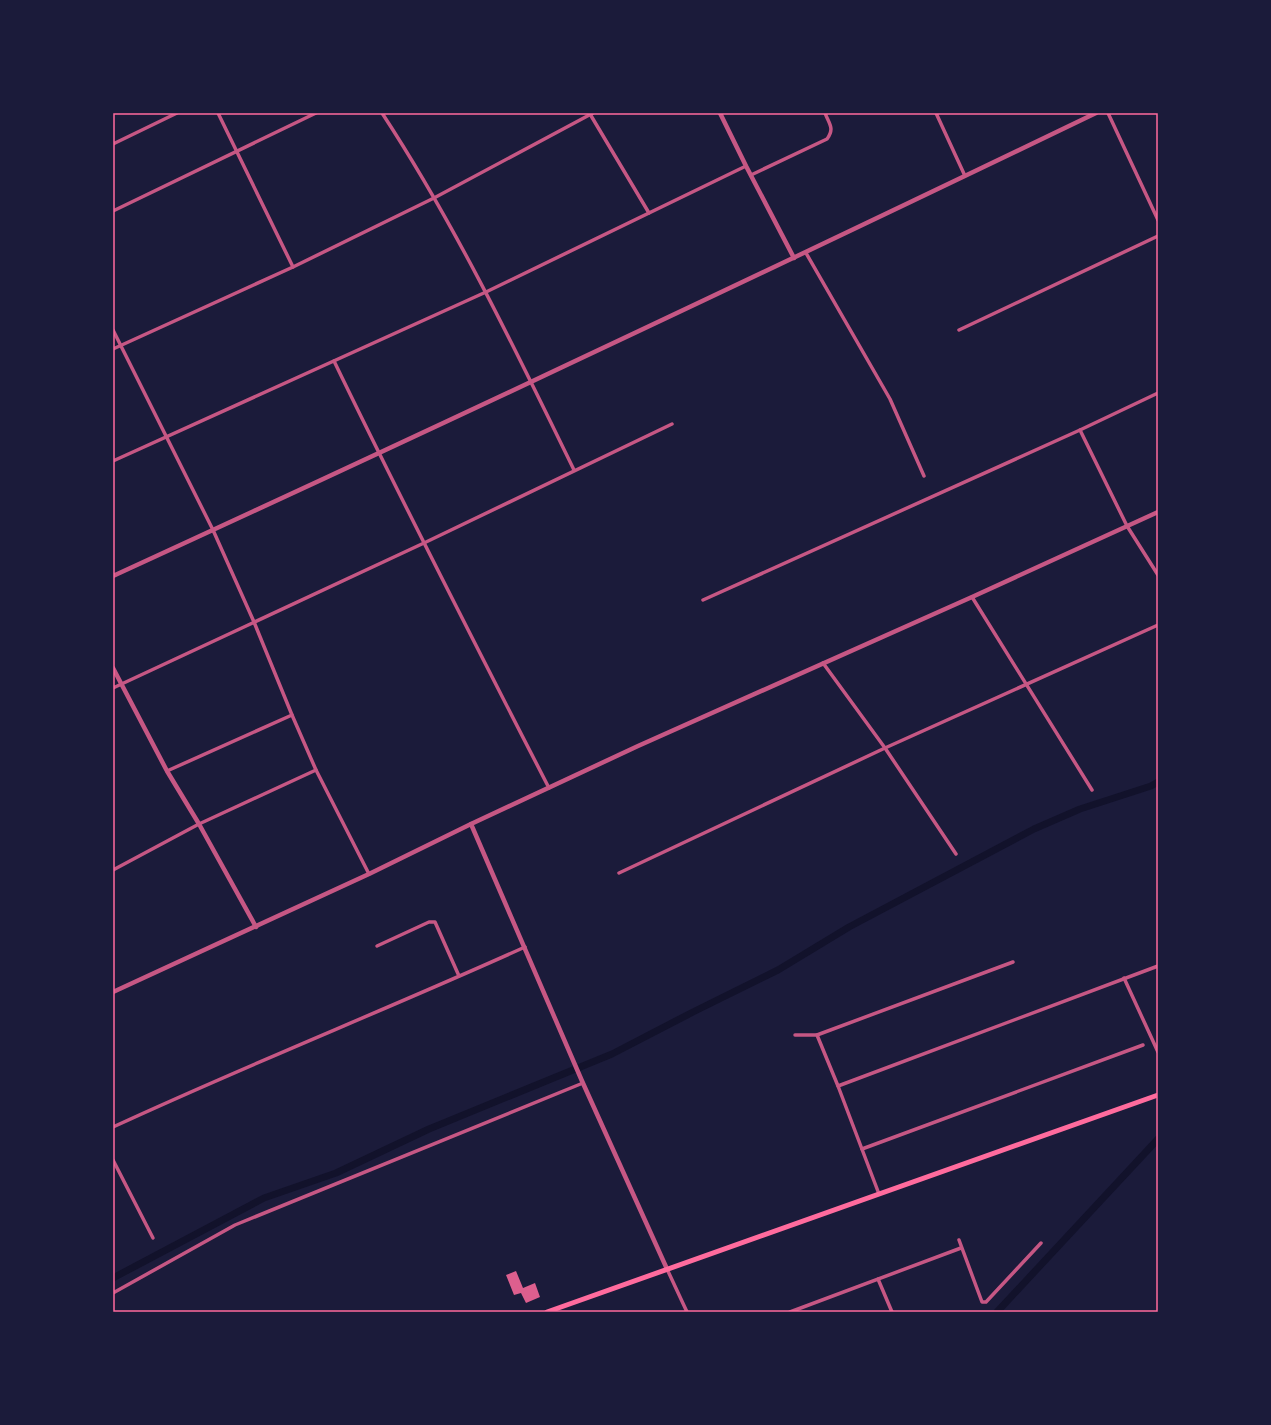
<svg xmlns="http://www.w3.org/2000/svg" width="1271" height="1425" font-family="'Sofia Sans Condensed',sans-serif">
<rect width="100%" height="100%" fill="#1b1b3a"/>
<g fill="none" stroke-linecap="round" stroke-linejoin="round">
<g stroke="#12122b" stroke-width="7">
<path d="M113,1278l151,-80 72,-25 93,-44 183,-75 81,-42 85,-42 71,-43 185,-98 46,-20 71,-23 7,-4"/>
<path d="M997,1312l161,-173"/>
</g>
</g>
<path fill="#dd5f8e" d="M516,1271l7,17 12,-5 5,14 -14,6 -5,-10 -7,2 -8,-20z"/>
<g fill="none" stroke-linecap="round" stroke-linejoin="round">
<g stroke="#c65784" stroke-width="3.5">
<path d="M218,113l75,154"/>
<path d="M382,113c74,113 133,236 192,357"/>
<path d="M936,113l29,63"/>
<path d="M1108,113l50,107"/>
<path d="M590,114l59,99"/>
<path d="M113,144l64,-31"/>
<path d="M751,175l76,-36c8,-11 2,-15 -2,-26"/>
<path d="M113,211l203,-98"/>
<path d="M806,253l84,146 34,77"/>
<path d="M113,330l100,200 41,92 38,93 24,55 53,104"/>
<path d="M959,330l199,-94"/>
<path d="M113,349l180,-82 141,-69 159,-85"/>
<path d="M334,361c69,143 142,285 215,427"/>
<path d="M1080,430l47,96 31,49"/>
<path d="M113,461l373,-169 260,-126"/>
<path d="M972,597l120,193"/>
<path d="M703,600l377,-170 78,-37"/>
<path d="M823,663l62,85 71,106"/>
<path d="M113,688l311,-145 248,-119"/>
<path d="M167,771l125,-56"/>
<path d="M113,870l86,-46 117,-54"/>
<path d="M619,873l266,-125 273,-123"/>
<path d="M377,946l52,-24h6l24,54"/>
<path d="M1124,978l34,74"/>
<path d="M795,1035h22l21,51 41,108"/>
<path d="M817,1035l196,-73"/>
<path d="M838,1086l320,-120"/>
<path d="M113,1127c136,-63 275,-118 412,-180"/>
<path d="M862,1149l281,-104"/>
<path d="M113,1160l40,78"/>
<path d="M959,1240l23,62h4l55,-59"/>
<path d="M667,1269l20,43"/>
<path d="M878,1279l14,33"/>
<path d="M113,1293l122,-68 348,-142"/>
<path d="M790,1312l171,-64"/>
</g>
<g stroke="#c65784" stroke-width="4.5">
<path d="M720,113l26,53 48,92"/>
<path d="M113,576c329,-151 657,-306 983,-463"/>
<path d="M113,668l54,103 32,53 57,103"/>
<path d="M471,824l111,257 85,188"/>
<path d="M113,992l256,-118 102,-50 167,-78 334,-149 186,-85"/>
</g>
<path stroke="#ff6b9d" stroke-width="5" d="M547,1312l611,-217"/>
</g>
<rect width="1271" height="1425" fill="none" stroke="#1b1b3a" stroke-width="228"/>
<rect x="114" y="114" width="1043" height="1197" fill="none" stroke="#ff6b9d" stroke-width="1.5"/>
</svg>
